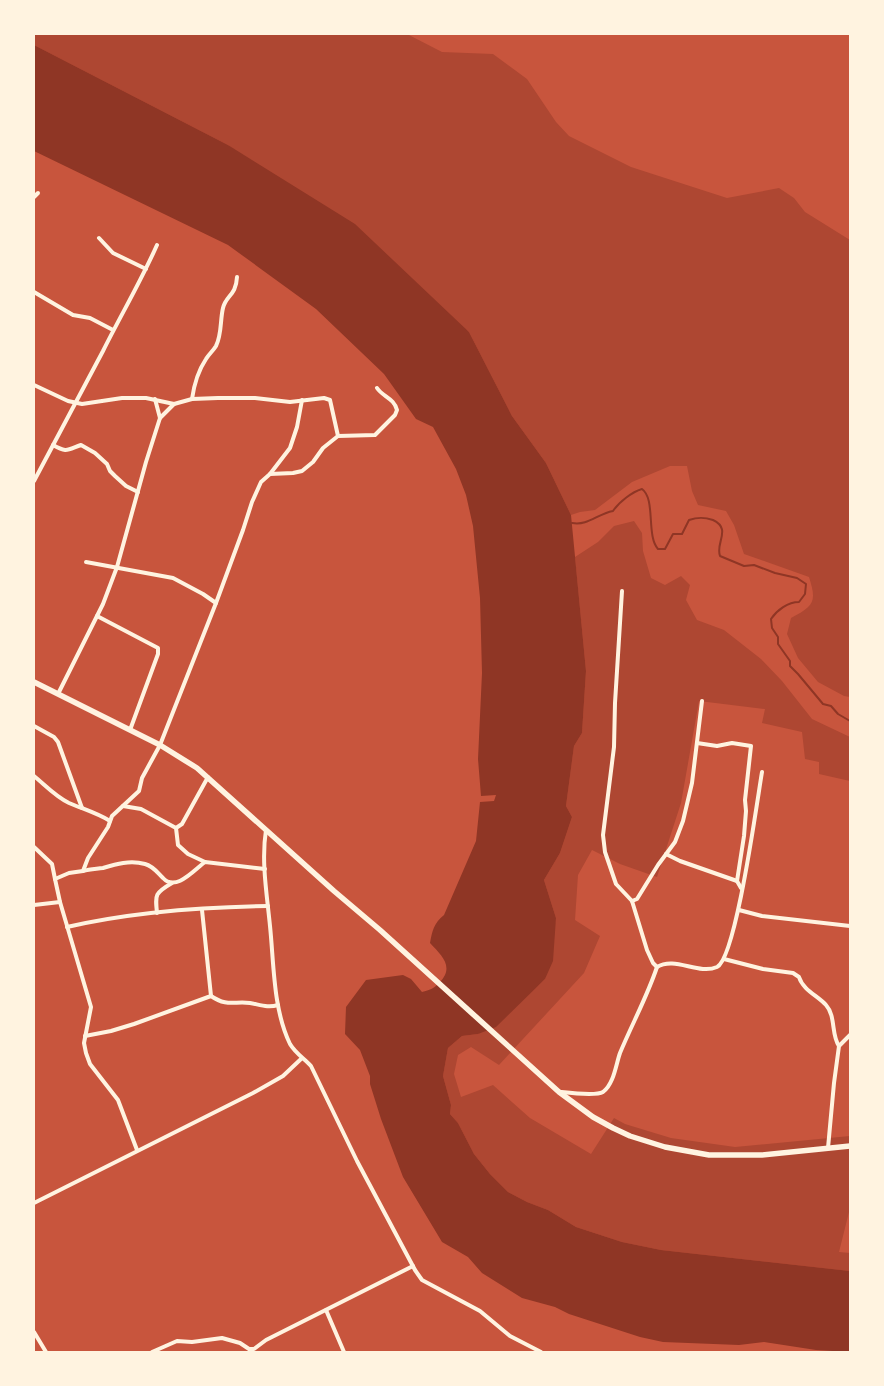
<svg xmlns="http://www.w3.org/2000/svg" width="884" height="1386" font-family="Manrope,sans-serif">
<rect width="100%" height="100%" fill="#c8553d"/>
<g fill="#ae4732">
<path d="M34,34h373l35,18 51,2 34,25 29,43 13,14 62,31 96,31 52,-10 15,10 11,14 45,28v457l-6,-1 -26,-14 -20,-24 -11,-24 4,-16c23,-12 26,-16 18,-41l-65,-23 -10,-29 -8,-14 -28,-6 -6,-14 -5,-25h-17l-38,16 -37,28 -15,2 -9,3 -25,-52 -34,-47 -43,-84 -241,-187 -194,-100z"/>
<path d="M634,521l8,12 1,18 8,27 14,7 16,-9 9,9 -4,15 11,20 27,10 37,29 21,22 30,38 38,18v44l-31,-7v-12l-14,-3 -3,-27 -40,-9 3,-14 -66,-8 -18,102 -24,74 -37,-13 -28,-14 -14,25 -3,45 25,16 -16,37 -85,92 -28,-18 -13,8 -4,19 7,23 32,-12 37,33 61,36 23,-36 11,6 46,14 64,9 115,-11v72l-11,44 11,1v18l-189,-21 -39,-8 -46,-15 -28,-17 -21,-8 -19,-10 -18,-18 -16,-20 -16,-31 -8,-9 1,-9 -8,-29 5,-28 14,-12 16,-2 52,-41 15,-14 11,-61 -12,-38 16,-27 12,-36 -6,-11 8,-60 8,-13 4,-62 -11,-114 23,-15 16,-16z"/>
</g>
<path fill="#8f3625" d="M34,45l194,100 127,79 114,108 43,84 34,47 25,52 15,156 -4,62 -8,13 -8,60 6,11 -12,36 -16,27 12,38 -3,43 -8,18 -49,48 -18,7 -16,2 -14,12 -5,28 8,29 -1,9 8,9 16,31 16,20 18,18 19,10 21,8 28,17 46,15 39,8 189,21v81l-34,-2 -52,-8 -25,3 -76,-3 -23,-5 -71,-23 -14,-7 -33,-9 -40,-25 -14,-16 -26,-15 -39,-65 -22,-58 -11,-35v-8l-10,-26 -15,-16 1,-27 20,-27 37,-5 8,4 11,13c8,-2 11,-3 17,-9 16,-16 3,-27 -9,-40 2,-12 4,-20 14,-28l32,-74 4,-39 14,-1 2,-6 -15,1 -3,-37 4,-86 -2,-75 -7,-72 -7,-31 -10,-26 -23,-42 -17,-8 -32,-45 -68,-65 -88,-64 -194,-94z"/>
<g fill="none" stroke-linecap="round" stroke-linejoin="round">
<path stroke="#8f3625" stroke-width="2" d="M572,523c16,3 25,-9 41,-12 6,-9 19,-19 29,-22 14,10 4,47 16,60h7l8,-15h9l7,-14c9,-3 15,-3 24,0 19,9 2,23 7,36l24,10 10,-1 21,8 22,5 9,6 -1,10 -6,8c-11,0 -22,8 -28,17l1,9 6,9v7l12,17v5l8,8 25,30 8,2 7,8 12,7"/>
<g stroke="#fff3e0" stroke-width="4">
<path d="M34,197l4,-4"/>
<path d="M99,238l14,15 33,16"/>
<path d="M34,292l39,23 17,3 23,12"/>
<path d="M34,385l34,16 14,3 40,-6h24l28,6 18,-5 26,-1h37l35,4 34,-4 6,2 8,36"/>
<path d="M192,399c2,-14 6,-28 14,-40 3,-5 7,-8 10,-13 6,-12 4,-26 7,-38 3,-13 13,-12 14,-31"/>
<path d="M160,418l14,-14"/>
<path d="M53,445c14,8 14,5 28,0l14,8 12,11 3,7 5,5 11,10 12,6"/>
<path d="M270,474l20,-26 7,-21 5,-27"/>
<path d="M34,481l69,-130c18,-36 38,-70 54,-106"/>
<path d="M86,562l87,16 30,16 13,9"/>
<path d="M622,591l-7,112 -1,44 -11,88 2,17 11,32 16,17 15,49 6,13 4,4"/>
<path d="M97,616l61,32v6l-28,76"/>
<path d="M58,694l45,-90 14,-37 29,-105 14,-44 -5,-19"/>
<path d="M34,726l20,11 4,5 24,66"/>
<path d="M697,743l20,3 15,-3 19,3 -6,54 1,11 -2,25 -7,45"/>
<path d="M34,776c11,9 22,21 35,27 14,6 28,10 41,18"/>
<path d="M123,806l18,3 35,19 2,17 10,9 17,8"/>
<path d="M176,828l6,-4 26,-47"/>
<path d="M266,830c-5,31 1,65 4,96 4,38 3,83 20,118 6,10 14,14 21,22l46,95 58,109 7,10 58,31 30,25 31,16"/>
<path d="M34,847l18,17 3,15"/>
<path d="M666,854l14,7 57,20 4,7"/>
<path d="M83,871c7,-2 13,-2 20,-3 13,-4 27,-8 42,-4 8,2 12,8 18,14 13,14 31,-8 42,-16l60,7"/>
<path d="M632,901l5,-2 21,-34 17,-23 8,-21 9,-38 10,-82"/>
<path d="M34,905l26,-3"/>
<path d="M739,910l23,6 88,10"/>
<path d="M157,913c-2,-19 -2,-20 15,-30"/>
<path d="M67,927c65,-15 135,-20 201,-21"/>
<path d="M724,959l39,10 30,4 6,4c4,13 19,19 27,28 10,11 5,30 13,41"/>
<path d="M211,996c16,11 23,5 39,7 11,2 18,5 28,2"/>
<path d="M85,1036l26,-5 23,-7 77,-28 -9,-86"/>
<path d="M561,1092c9,1 35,4 42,0 11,-8 13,-28 17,-39 12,-29 27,-56 37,-86 18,-11 41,8 60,0 19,-9 40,-166 45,-195"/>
<path d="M828,1148l6,-65 5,-37 11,-11"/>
<path d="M137,1150l-19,-50 -28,-36 -4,-11 -2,-10 7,-36 -31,-105 -5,-23 14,-6 14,-2 5,-13 20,-31 4,-11 27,-25 3,-13 18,-33 56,-142 27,-73 9,-28 9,-20 9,-8 23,-1 9,-2 11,-9 10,-14 15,-12 37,-1 20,-20 2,-5c-3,-12 -14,-13 -20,-22"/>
<path d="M34,1203l219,-110 30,-17 18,-17"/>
<path d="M326,1310l18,42"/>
<path d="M34,1332l12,20"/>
<path d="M152,1352l25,-11 15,1 30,-4 18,5 9,6h5l12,-9 147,-74"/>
</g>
<path stroke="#fff3e0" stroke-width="5.5" d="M34,682l126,63 37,23 137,123 46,39 179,162 34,25 20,11 17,8 35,11 44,8h53l88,-9"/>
</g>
<rect width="884" height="1386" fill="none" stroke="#fff3e0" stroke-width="70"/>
</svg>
